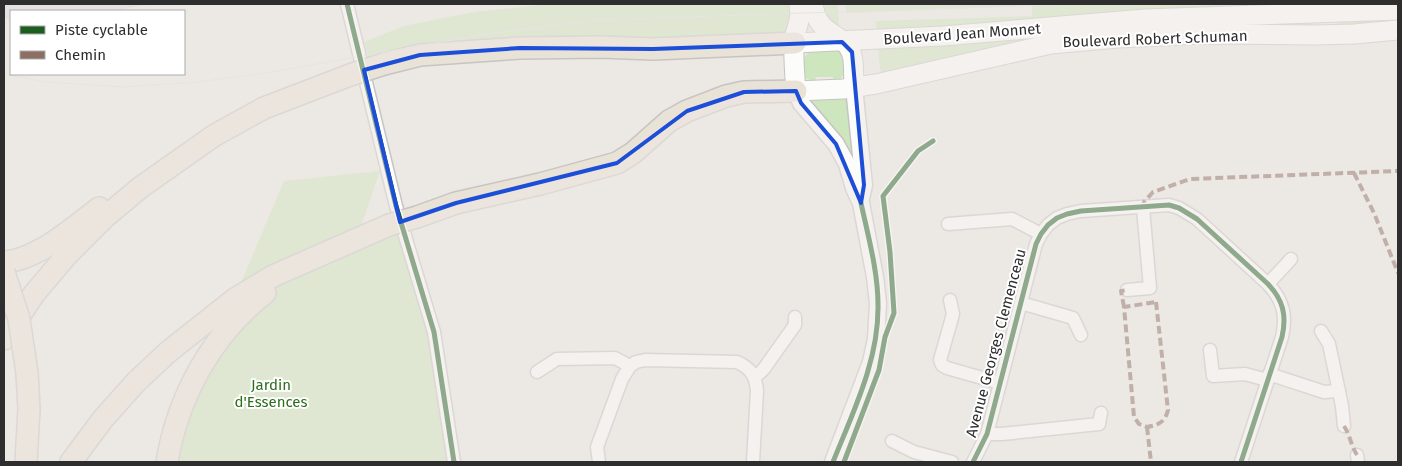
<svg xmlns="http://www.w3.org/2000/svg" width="1402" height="466" font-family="'Fira Sans',sans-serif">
<rect width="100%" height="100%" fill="#ece8e4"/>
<path fill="#dcd9db" d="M4,4h147l-38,7h-102v8h-7z"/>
<g fill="#cee6be">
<path d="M550,4h242v23l-9,9 -413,25 -6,-19 40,-16 70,-14z"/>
<path d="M818,4h20l1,29 -14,-12z"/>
<path d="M873,4h151v2l-178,7v-8z"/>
<path d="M1032,4h236h-10v5l-381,22 -1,-10 156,-5z"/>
<path d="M1398,16v9l-61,1v-6z"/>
<path d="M1311,18v11l-111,-1 -319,48 -3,-27z"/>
<path d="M836,50c9,2 8,14 10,22l-6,7 -7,1v-3h-17l-1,4 -9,-2c-3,-5 -3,-10 -3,-16 0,-16 21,-12 33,-13z"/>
<path d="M848,98l6,56 -47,-53z"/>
<path d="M380,171l-28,81 51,-20 31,100 23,130h-286l32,-89 81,-192z"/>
</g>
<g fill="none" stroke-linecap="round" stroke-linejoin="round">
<g stroke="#c5c4c5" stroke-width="15">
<g id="minor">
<path d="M347,4l49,202 38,126 20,130"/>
<path d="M948,224l64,-5 29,15"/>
<path d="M1268,284l23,-25"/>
<path d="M1127,290l23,-2 -7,-80"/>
<path d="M950,300l3,14 -13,46 2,5 5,3 53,15"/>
<path d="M1021,303l52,15 8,17"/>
<path d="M1321,331l8,13 13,62 2,20"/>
<path d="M1210,350l3,26 32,-2 22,6"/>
<path d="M537,372l20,-13 58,-1 15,8"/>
<path d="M1269,374l55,18 15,-1"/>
<path d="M755,377l8,-7 32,-45v-8"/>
<path d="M987,434h15l97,-10 2,-11"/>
<path d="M892,441l22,11 38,10"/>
<path d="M1357,455l1,7"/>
<path d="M599,462l-2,-15 25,-68 8,-13 6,-4 9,-2 92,2c14,6 19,15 20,29l-4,71"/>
<path d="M973,462l14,-28 49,-190 5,-10 7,-9 9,-7 10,-4 14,-3 88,-6 10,3 18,11 71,65c15,16 19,31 14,53l-41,125"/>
</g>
</g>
<g stroke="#c5c4c5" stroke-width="19">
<g id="tertiary">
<path d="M854,87l10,98 -3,13"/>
<path d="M796,91l5,12 35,41 11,20 7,24 7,15 14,74 3,26 -2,36 -5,23 -38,100"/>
</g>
</g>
<g stroke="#c5c4c5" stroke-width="21">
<g id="secondary">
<path d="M799,4c2,16 0,16 -4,31 -3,13 0,42 1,56l47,-2 33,-5 175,-40 67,-6 84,-4 113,1 39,-1 44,-4"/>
<path d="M813,4c4,32 30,28 38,48 4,9 2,25 3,35"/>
<path d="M795,43l148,-7 202,-17 253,-9"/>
</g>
</g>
<g stroke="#c6c5c4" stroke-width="24">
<g id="trunk">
<path d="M384,64l36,-9 100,-7 81,-1 52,2 142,-6"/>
<path d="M417,217l39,-14 84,-19 77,-21 16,-10 36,-32 18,-10 39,-15 18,-4 52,-1"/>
<path d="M4,262c33,-2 69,-34 95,-54"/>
<path d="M4,339l30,-45 32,-38 39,-39 36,-30 74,-52 49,-27 86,-33"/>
<path d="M26,462l3,-53 -2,-36"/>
<path d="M71,462l32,-43 33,-37 32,-30 67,-53 38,-23 116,-51"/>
<path d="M167,462c11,-66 45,-128 98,-169"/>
</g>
</g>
<use href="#minor" stroke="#fcfcfb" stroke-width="12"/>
<use href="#tertiary" stroke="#fcfcfb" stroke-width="16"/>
<use href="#secondary" stroke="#fcfcfb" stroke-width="19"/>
<use href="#trunk" stroke="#e9e2d6" stroke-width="21"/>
<path stroke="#dfdfe1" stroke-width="1" d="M4,74l42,8 77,5 75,-5 74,-10 214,-38 111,-14 476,-16"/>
<g stroke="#c6c5c4" stroke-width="24" stroke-linecap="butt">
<g id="trunk-bridge">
<path d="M350,75l34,-11"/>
<path d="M389,225l28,-8"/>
<path d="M4,272l15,47 8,54"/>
</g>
</g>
<use href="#trunk-bridge" stroke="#e9e2d6" stroke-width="21"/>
<g stroke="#8d6e63" stroke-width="4" stroke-dasharray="8 4" stroke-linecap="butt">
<path d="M1354,173l20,40 24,60"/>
<path d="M1143,208l1,-6 9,-10 37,-13 208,-8"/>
<path d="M1156,302l12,108c-3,12 -9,15 -21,17l-8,-3 -5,-7 -10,-110z"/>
<path d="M1124,307l-3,-16 6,-1"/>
<path d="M1344,426c6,9 7,20 13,29"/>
<path d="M1147,427l4,35"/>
</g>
<g stroke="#fff" stroke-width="8">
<g id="cycleway">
<path d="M347,4l49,202 38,126 20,130"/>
<path d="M833,462c20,-50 46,-102 45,-157 0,-34 -10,-69 -17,-102"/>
<path d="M844,462l35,-92 6,-33 9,-24 -4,-61 -7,-56 35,-45 15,-10"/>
<path d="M973,462l14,-28 49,-190 5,-10 7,-9 9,-7 10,-4 14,-3 88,-6 10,3 18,11 71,65c15,16 19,31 14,53l-41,125"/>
</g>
</g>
<use href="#cycleway" stroke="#1b5e20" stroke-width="5"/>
</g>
<path d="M0 0H1402V466H0ZM842,42l10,10 12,133 -3,18 -25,-59 -35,-41 -5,-12 -52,1 -57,19 -70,52 -161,40 -56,19 -36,-152 56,-15 100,-7 133,1z" fill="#ece8e4" fill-opacity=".55" fill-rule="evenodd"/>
<path fill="none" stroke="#1d4ed8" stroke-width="4" stroke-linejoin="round" d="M842,42l10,10 12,133 -3,18 -25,-59 -35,-41 -5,-12 -52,1 -57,19 -70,52 -161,40 -56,19 -36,-152 56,-15 100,-7 133,1z"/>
<g text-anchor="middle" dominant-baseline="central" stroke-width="4" stroke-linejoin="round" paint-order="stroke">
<g font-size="15" fill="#2e2e2e" stroke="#fff">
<text transform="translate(962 34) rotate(-4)">Boulevard Jean Monnet</text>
<text transform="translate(1155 39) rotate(-2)">Boulevard Robert Schuman</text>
<text transform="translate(996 343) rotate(-75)">Avenue Georges Clemenceau</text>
</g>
<g font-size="15" fill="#2c6e1b" stroke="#fff">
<text x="271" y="385">Jardin<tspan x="271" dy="17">d'Essences</tspan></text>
</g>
</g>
<rect width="1402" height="466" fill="none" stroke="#2e2e2e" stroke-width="10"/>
<rect x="10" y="10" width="175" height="65" fill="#ffffff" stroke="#ababab"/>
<rect x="20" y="26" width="25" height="8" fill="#1b5e20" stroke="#ababab"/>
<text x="55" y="35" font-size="15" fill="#2e2e2e">Piste cyclable</text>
<rect x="20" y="51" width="25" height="8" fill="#8d6e63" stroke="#ababab"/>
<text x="55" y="60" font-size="15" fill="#2e2e2e">Chemin</text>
</svg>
